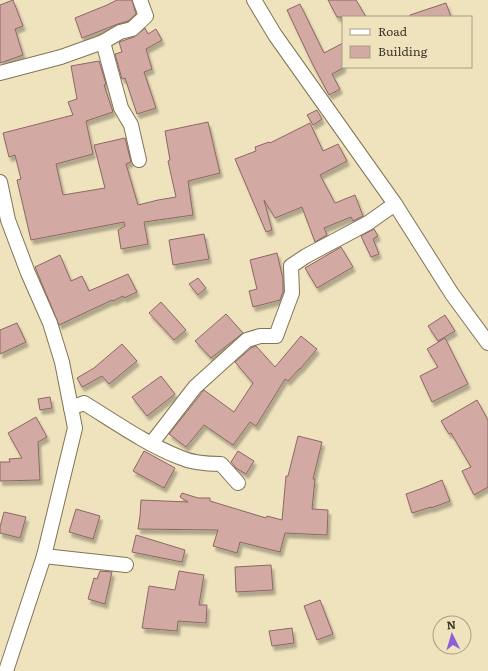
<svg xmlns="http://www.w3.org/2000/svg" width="488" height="671" font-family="Literata,serif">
<defs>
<filter id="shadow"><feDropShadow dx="2.5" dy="4.5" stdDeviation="1" flood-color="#0004"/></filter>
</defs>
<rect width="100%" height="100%" fill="#efe3be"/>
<g fill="#d3a9a4" stroke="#8d6763" filter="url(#shadow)">
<path d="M13,0l10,26 -8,3 8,26 -23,8v-58z"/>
<path d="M117,0h15l4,14 -8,7 -10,3 -36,14 -7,-20 32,-13z"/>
<path d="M328,0h28l10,17h-29z"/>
<path d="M446,3l5,14h-41v-2z"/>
<path d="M300,4l24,49 19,-10v25l-11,6 8,15 -11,6 -17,-32 -25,-53z"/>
<path d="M145,28l3,6 8,-5 6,11 -16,9 6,20 -8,3 12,36 -19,6 -12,-36 -3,1 -7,-25 7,-2 -3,-10 15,-5z"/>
<path d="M99,61l7,23 -2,1 9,27 -27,9 7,33 -37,10 7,31 42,-7 -11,-43 31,-7 6,24 -5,2 12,41 20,-5 18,-3 -8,-36 2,-1 -5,-29 43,-9 12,51 -32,8 5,34 -49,7 4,22 -27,5 -3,-19 7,-4 -1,-4 -93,18 -14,-60 4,-1 -6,-24 -6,2 -6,-24 70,-18 -5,-13 9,-3 -6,-33z"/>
<path d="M317,110l5,9 -9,6 -6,-10z"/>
<path d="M310,123l13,28 15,-7 9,17 -27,14 15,28 20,-8 8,21 -10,5 -2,-4 -27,11 3,7 -12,7 -13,-35 -27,11 -11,-18 8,30 -6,2 -31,-73 21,-8 -1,-4 14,-5 1,1z"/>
<path d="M374,229l4,7 -5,3 6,15 -8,3 -10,-21z"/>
<path d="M204,234l5,25 -36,6 -4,-25z"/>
<path d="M341,247l12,20 -36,21 -12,-20z"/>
<path d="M277,253l6,26v13l-3,8 -27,7 -4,-16 8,-2 -7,-29z"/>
<path d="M60,255l11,26 11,-5 7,15 39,-17 9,18 -13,6 -1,-2 -10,5 -1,-1 -53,25 -24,-58z"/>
<path d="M198,278l8,10 -8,7 -9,-11z"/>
<path d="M161,302l25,28 -12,10 -25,-27z"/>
<path d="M226,314l17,19 -32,25 -16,-17z"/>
<path d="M445,315l10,16 -17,10 -10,-15z"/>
<path d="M17,323l9,19 -26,12v-24z"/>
<path d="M301,336l16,13 -17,20h-1l-11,12 -3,-2 -29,47 -6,-4 -17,23 -29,-20 -18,22 -17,-13 35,-44 30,22 19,-29 -18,-21 16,-14 5,-2 19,21z"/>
<path d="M445,338l23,46 -36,18 -12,-26 18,-9 -11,-18z"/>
<path d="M122,344l15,17 -28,23 -7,-8 -20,11 -5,-9 17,-10z"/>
<path d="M161,376l14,18 -28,22 -15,-19z"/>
<path d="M50,397l2,11 -12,2 -2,-11z"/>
<path d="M477,400l11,20v67l-14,8 -12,-24 9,-4 -20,-34 -2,1 -8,-13z"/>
<path d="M36,417l11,20 -9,5 2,38 -40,1v-19h10l-1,-3 13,-1 -14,-25z"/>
<path d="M298,436l24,6 -9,37h2l-3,30 16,1 -1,25 -42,-2 -5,19 -40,-10 -3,11 -24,-7 5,-16 -80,-1 2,-13 1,-16 47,2 -8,-5 2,-4 16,5h12v3l56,17 1,-2 15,4 4,-44h2z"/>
<path d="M144,451l31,17 -11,20 -31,-17z"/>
<path d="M238,451l16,10 -8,13 -10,-6 -5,-6z"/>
<path d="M442,480l8,21 -19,7v-1l-19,6 -6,-19 17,-6z"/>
<path d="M76,509l24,7 -7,23 -24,-7z"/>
<path d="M4,512l22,5 -6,21 -20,-5v-6z"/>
<path d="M136,535l49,15 -3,12 -50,-10z"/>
<path d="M271,565l2,25 -37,2 -1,-25z"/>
<path d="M100,571l12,1 -7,32 -17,-5 6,-21 3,1z"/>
<path d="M179,571l25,4 -5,30h8l-1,18 -28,-2 -1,10 -35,-3 7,-42 26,4z"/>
<path d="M320,600l13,34 -16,6 -13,-34z"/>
<path d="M292,628l2,15 -22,3 -3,-15z"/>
</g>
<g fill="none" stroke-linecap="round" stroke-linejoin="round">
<g stroke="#807554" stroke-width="16">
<g id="street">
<path d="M254,0l21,35 120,169 57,90 36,49"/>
<path d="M103,42l18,66 10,17 8,35"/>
<path d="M0,73l61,-16 42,-15 17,-10 12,-3 14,-13 -6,-16"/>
<path d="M0,182l8,38 20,53 22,50 12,39 13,66 -31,128 -38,115"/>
<path d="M71,408l13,-5c31,19 62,41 95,54 13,6 28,7 42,7l17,19"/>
<path d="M151,444l44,-57 52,-47 13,-4h16l16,-43 -1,-27 15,-10 62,-33 27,-19"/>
<path d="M44,556l82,9"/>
</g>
</g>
<use href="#street" stroke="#fff" stroke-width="14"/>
</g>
<rect x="342" y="16" width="130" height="52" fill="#efe3be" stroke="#a89f82"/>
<rect x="350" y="29" width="20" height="6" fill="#ffffff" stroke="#a89f82"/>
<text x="378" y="36" font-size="12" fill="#3d3829">Road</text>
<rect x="350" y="46" width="20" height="12" fill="#d3a9a4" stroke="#a89f82"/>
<text x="378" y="56" font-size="12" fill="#3d3829">Building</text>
<g transform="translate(452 635) rotate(355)"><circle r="19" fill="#efe3be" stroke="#a89f82"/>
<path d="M0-3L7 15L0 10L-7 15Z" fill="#8c5fd9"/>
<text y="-6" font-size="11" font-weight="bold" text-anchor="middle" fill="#3d3829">N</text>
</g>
</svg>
